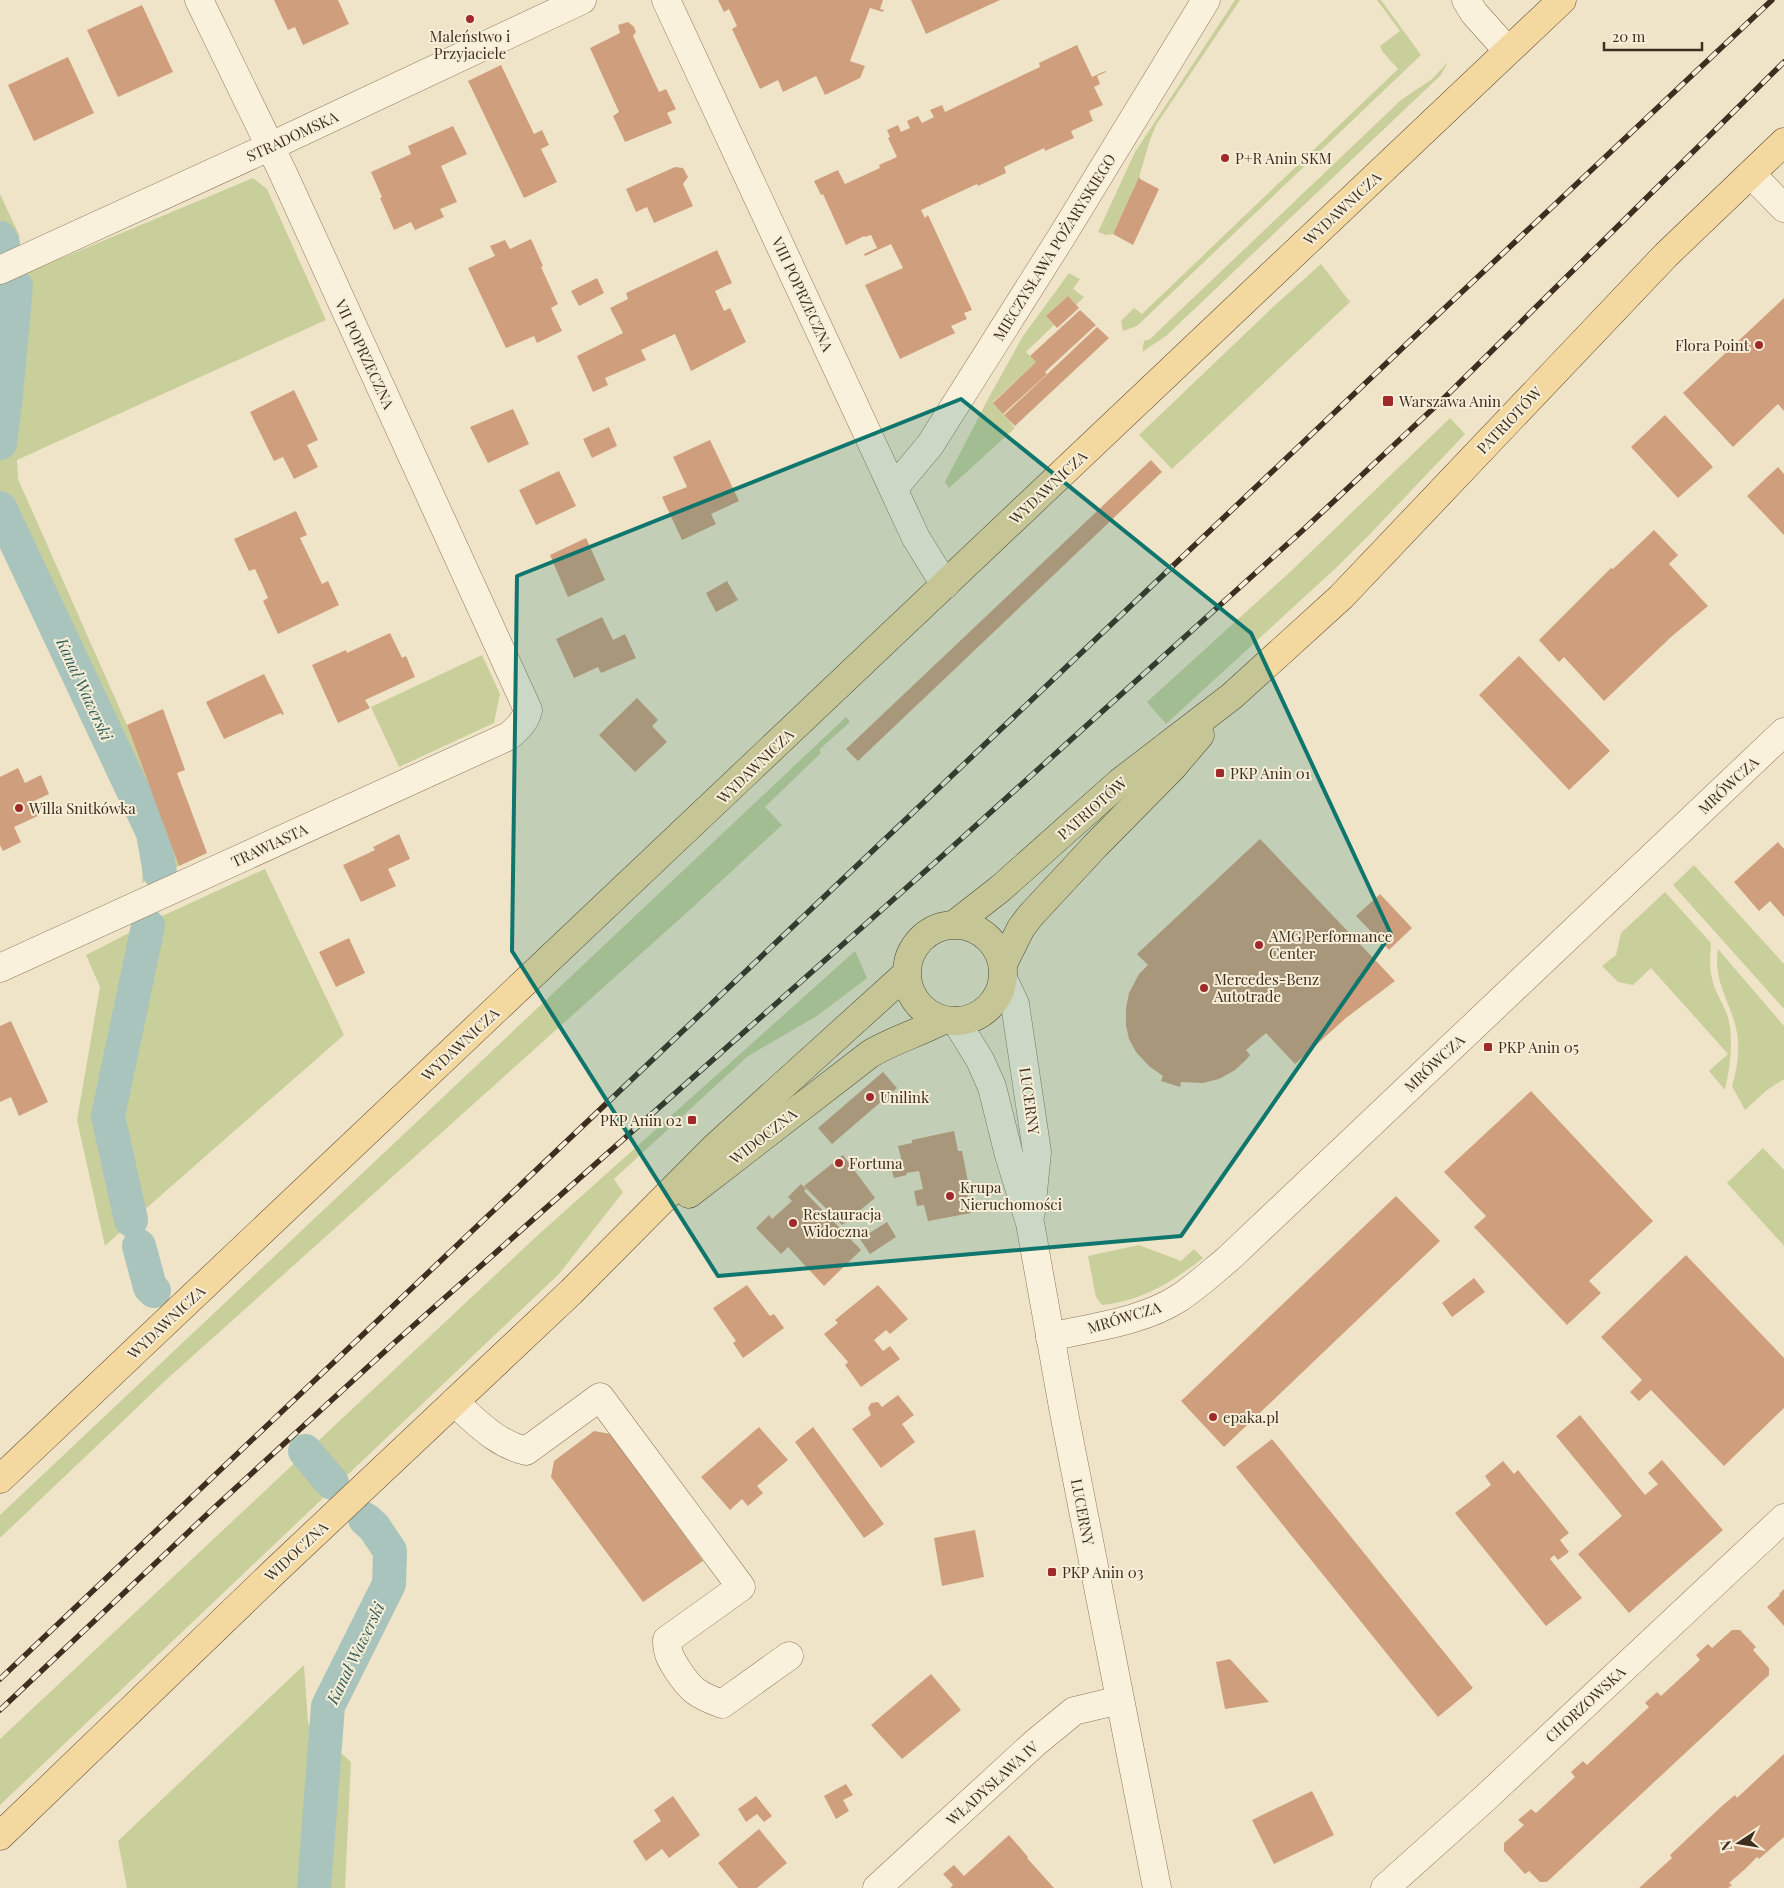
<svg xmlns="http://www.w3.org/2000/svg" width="1784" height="1888" font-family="'Playfair Display',serif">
<rect width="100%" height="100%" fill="#f0e4c8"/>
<g fill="#c9cf9b">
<path d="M1235,0h5l-84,125 -6,15 -11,37 -26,57 -7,1 -8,-3 37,-80z"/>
<path d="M1377,0h4l40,55 -284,271 -14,5 -2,-10 13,-13 8,6 256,-245 -16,-18 -2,-5 20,-15z"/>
<path d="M1448,62l-7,13 -275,261 -24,16 2,-11 6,-2 251,-239 31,-21z"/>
<path d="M253,178l14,11 59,131 -309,140 1,19 109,246 52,141 -37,17 1,-29 -15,-43 -128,-271v-256z"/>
<path d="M0,194l20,43 -20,10z"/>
<path d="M1321,264l29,38 -178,167 -33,-34 134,-128z"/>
<path d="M1069,273l11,6 -7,10 11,8 -8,8 -8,-9 -22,20 8,9 -28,27 10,10 -43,40 22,26 -66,60 -4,-6 43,-83 35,-63z"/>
<path d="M1450,418l15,16 -95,100 -32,32 -172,158 -19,-22 143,-130z"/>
<path d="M482,655l18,39 -6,29 -95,44 -28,-60z"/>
<path d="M846,717l4,5 -31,28 2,3 -56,54 17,18 -89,82 -526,472 -167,159v-23z"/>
<path d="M1694,865l90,99v45l-111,-124z"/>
<path d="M265,869l79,166 -202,177 -37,34 -28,-126 23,-133 -14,-32 74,-38z"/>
<path d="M1665,892l46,51c-1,13 -2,26 2,39 3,12 11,23 15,35 6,25 2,50 -3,73l-16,-19 19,-17 -77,-86 -18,17 -15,-3 -16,-16 14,-11 5,-22z"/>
<path d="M1718,949l66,77v53l-17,11 -22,20 -13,-24c6,-20 9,-41 3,-62 -8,-27 -22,-46 -17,-75z"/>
<path d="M855,951l12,27 -50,38 -69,40 -134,123 9,13 -64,82 -559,531v-66l538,-504z"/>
<path d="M1763,1148l21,22v76l-57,-63z"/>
<path d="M1139,1245l42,16 13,-12 9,9c-31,24 -61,43 -101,47l-6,-8 -8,-41z"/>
<path d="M304,1665l4,58 43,39 -6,126h-218l-9,-47z"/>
</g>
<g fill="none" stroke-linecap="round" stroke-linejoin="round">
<g stroke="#a9c4bc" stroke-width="34">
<path d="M0,238l3,6"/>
<path d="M0,443l6,-48 10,-109"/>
<path d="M0,508l153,325 7,40"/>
<path d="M131,1220l-23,-104 40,-190"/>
<path d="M139,1246l11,41 4,4"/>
<path d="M305,1451l27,32"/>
<path d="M314,1888l14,-182 61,-122 1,-33 -16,-24 -9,-8"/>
</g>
</g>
<g fill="#cf9f7d">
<path d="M274,0h64l11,24 -46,21 -8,-18 -7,3z"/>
<path d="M718,0h165l-3,9 4,1 -1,2 -13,-4 -20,53 15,5 -5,12 -35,17 -9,-19 -33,16 -5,-12 -18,9 -28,-60 5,-3 -8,-17 -5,3z"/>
<path d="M911,0h89l-74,34z"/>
<path d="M142,5l31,67 -55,25 -31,-67z"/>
<path d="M628,22l6,5 2,5 -3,4 26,56 7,-3 10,20 -9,4 5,10 -47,19 -12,-26 6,-4 -29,-64 30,-15 -2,-8z"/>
<path d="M1077,45l15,32 13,-6 1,1 -9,4 3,8 -6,3 9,18 -14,6 4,10 -22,10 3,7 -29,13 -1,-3 -40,19 2,6 -28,13 -1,-2 -56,26 4,8 3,-3 44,95 -8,3 3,6 -16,7 4,7 -55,26 -35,-74 38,-17 -12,-24 -26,12 -1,-2 13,-6 -6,-13 -6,2 -1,-1 -18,9 -23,-51 -2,1 -7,-14 24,-11 7,14 35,-16 -1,-3 18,-8 -9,-19 2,-1 -3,-7 11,-5 3,7 9,-4 -3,-7 11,-5 4,7 12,-6 -4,-7 12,-5 3,7 95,-45 -1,-4z"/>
<path d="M68,57l26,56 -60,28 -26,-56z"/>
<path d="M501,65l33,69 8,-4 7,15 -8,4 16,33 -33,16 -56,-117z"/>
<path d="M453,126l14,28 -26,12 16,36 -17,7 4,8 -29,13 -4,-8 -17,8 -14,-32 2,-1 -11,-25 40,-18 -3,-8z"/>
<path d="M675,167l8,1 5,9 -5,7 10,22 -39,17 -7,-16 -11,5 -10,-23z"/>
<path d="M1139,177l1,1v1l19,10 -26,56 -20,-11z"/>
<path d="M531,239l12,27 -2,1 17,37 -7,4 11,23 -25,12 -3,-7 -28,12 -38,-80 27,-12 -5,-10 15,-6 5,9z"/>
<path d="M717,250l15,33 -17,8 9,20 6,-3 16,34 -55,29 -16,-37 -34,16 5,10 -41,18 3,7 -15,7 -16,-36 46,-23 -13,-25 18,-9 -2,-6z"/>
<path d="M597,278l7,15 -25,13 -8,-15z"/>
<path d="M1068,296l11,12 -22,20 -11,-12z"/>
<path d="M1784,298v113l-6,-7 -45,43 -50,-54z"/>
<path d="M1080,310l16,15 -51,47 2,2 -44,40 -10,-11 43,-41 -6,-6z"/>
<path d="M1097,327l12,11 -94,88 -11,-11z"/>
<path d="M294,390l24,50 -11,5 11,22 -24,12 -11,-22 -9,4 -24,-49z"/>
<path d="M513,409l16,35 -41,19 -18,-36z"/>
<path d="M1665,415l48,52 -35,31 -47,-51z"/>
<path d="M609,427l8,19 -25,12 -9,-19z"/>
<path d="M710,440l29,61 -28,13 5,10 -34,16 -20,-43 25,-10 -14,-30z"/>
<path d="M1151,460l11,12 -304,289 -12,-12z"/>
<path d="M1778,467l6,7v61l-37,-39z"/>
<path d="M559,471l17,35 -40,19 -17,-35z"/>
<path d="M296,511l11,24 -7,3 22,46 6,-3 11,24 -61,29 -15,-33 5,-3 -6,-14 -7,-15 -6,2 -15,-32z"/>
<path d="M1654,530l24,25 -9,9 39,42 -37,31 -67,64 -40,-44 -5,5 -20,-22 72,-72 2,1z"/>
<path d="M586,538l19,42 -37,17 -18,-42z"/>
<path d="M727,581l11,19 -22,12 -10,-19z"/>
<path d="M602,617l11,23 12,-6 11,24 -35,15 -3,-6 -24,11 -18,-39z"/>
<path d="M390,633l12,25 4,-2 9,21 -50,23 5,8 -32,15 -26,-58 34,-15 1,3z"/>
<path d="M1519,656l91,95 -41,39 -90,-95z"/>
<path d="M264,674l20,40 -2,1 -1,-2 -57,26 -18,-37z"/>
<path d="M637,698l21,22 -6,6 15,16 -32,30 -36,-37z"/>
<path d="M163,709l22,61 -8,3 30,80 -28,13 -52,-141z"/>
<path d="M18,768l7,15 16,-8 8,19 -15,7 6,14 -26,12 7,15 -18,9 -3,-6v-68z"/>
<path d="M399,834l11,25 -22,10 8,17 -35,16 -18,-37 32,-15 -2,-3z"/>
<path d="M1260,839l135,142 -49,37 -51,46 -29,-31 -20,17 4,5 -4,5 -11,10 -16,9 -16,4 -22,-1 -1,5 -19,-6 2,-5 -14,-10 -13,-14 -7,-13 -3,-14v-17l3,-15 10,-19 9,-9 -11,-11z"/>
<path d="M1778,842l6,7v68l-14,-16 -11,10 -25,-29z"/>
<path d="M1380,894l32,34 -23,22 -33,-34z"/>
<path d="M349,938l16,35 -29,14 -17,-35z"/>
<path d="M11,1021l37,81 -29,14 -8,-19 -11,5v-76z"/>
<path d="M883,1072l14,16 -65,56 -14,-16z"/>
<path d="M1531,1091l122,130 -64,60 12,12 -34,32 -93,-98 12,-11 -42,-44z"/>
<path d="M954,1131l4,20h4l8,41h-3l4,21 -43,8 -4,-16 -7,1 -3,-15 9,-2 -4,-18 -13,2 1,2 -13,3 -4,-13 12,-3 -4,-16 14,-3v-3z"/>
<path d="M843,1155l32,43 -33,27 -38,-39z"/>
<path d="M801,1184l5,5 -2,2 57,59 -37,36 -36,-39 -7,7 -25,-26 13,-13 3,4 20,-18 -4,-4z"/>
<path d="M1396,1196l44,45 -216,206 -43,-46z"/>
<path d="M887,1222l9,15 -26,17 -10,-15z"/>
<path d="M1686,1255l98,103v50l-60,58 -73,-76 -12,11 -9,-9 12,-12 -41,-43z"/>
<path d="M1474,1278l11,14 -33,25 -10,-14z"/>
<path d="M747,1285l23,31 4,-2 10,14 -41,30 -10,-15 3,-2 -23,-33z"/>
<path d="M878,1285l30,34 -18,15 -4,-4 -12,10 9,11 7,-5 10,13 -39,28 -16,-22 3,-3 -24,-28 14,-11 -3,-3z"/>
<path d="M898,1395l16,20 -12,9 13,18 -34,26 -29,-39 19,-14 -3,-7 3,-5 7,-1 4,5z"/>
<path d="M1580,1415l65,80 13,-11 -10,-11 14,-13 61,70 -94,83 -51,-59 44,-38 -66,-80z"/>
<path d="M759,1427l29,33 -31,26 6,7 -15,13 -6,-7 -12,11 -29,-33z"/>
<path d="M813,1427l71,97 -20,14 -69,-96z"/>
<path d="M594,1431l17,3 92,127 -60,41 -92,-125 3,-16z"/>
<path d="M1272,1439l201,249 -35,29 -202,-250z"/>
<path d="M1503,1461l11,13 4,-4 51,63 -9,7 9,12 -11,8 -4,-5 -4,4 32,39 -36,28 -91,-113 36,-28 -6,-9z"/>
<path d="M975,1530l9,47 -42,9 -8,-48z"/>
<path d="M1784,1589v37l-17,-19 13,-12 -1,-1z"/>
<path d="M1732,1630h8l16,17 -3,3 16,18v7l-222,207h-7l-11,-11 -4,3 -21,-23v-8l20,-18 -6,-5 13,-11 5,4 39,-36 -4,-5 12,-11 4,4 62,-58 -4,-4 12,-11 4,4 39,-36 -4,-5 12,-11 4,4z"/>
<path d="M1230,1659l39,43 -44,7 -9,-47z"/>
<path d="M931,1674l30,36 -59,49 -31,-34z"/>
<path d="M1784,1754v83l-25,22 -2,-2 -13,13 -15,13 3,2 -4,3h-89l33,-30 -2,-3 52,-49 13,-11 2,3z"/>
<path d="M846,1784l7,11 -10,5 6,11 -13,8 -12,-23z"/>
<path d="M1312,1791l22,44 -60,29 -22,-44z"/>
<path d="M673,1796l27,39 -31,23 -7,-9 -16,12 -13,-20 28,-20 -7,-11z"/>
<path d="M756,1796l16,20 -8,6 -7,-8 -11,8 -8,-13z"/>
<path d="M759,1829l28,34 -30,25h-19l-20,-25z"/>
<path d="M1009,1835l19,22 -1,1 27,30h-104l3,-3 -10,-11 11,-9 10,11z"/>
</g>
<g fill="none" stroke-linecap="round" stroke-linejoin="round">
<g stroke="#8d765c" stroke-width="29">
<g id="minor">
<path d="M666,0l250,538 29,47"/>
<path d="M1466,0l8,13 34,38"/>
<path d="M1751,174l33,34"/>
<path d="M0,270l269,-123 313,-147"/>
<path d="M894,488l36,-43 132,-209 144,-236"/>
<path d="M0,968l509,-232c9,-8 16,-14 19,-26l-245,-537 -84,-173"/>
<path d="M1004,981l11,23 22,148 -6,60"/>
<path d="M956,1021l24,39 12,27 17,68 21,68 34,190 93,475"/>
<path d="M1050,1337c42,-10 92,-15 129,-39 17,-11 33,-26 49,-39l556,-527"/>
<path d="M454,1402c24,21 41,41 72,49l74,-54 141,190 -74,53c0,13 3,18 10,29 14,22 21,26 45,35l67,-48"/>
<path d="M877,1888l158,-145 39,-32 46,-11"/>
<path d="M1385,1888l97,-87 302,-283"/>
</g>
</g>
<g stroke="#5b4430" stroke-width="29">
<g id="major">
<path d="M955,924l46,-36 119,-106 112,-86 109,-99 325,-342 118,-113"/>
<circle cx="955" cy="973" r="48"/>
<path d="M1003,964l18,-36 10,-13 65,-70 76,-77 28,-33"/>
<path d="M689,1194l181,-140c23,-14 49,-21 73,-34"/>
<path d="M0,1479l1562,-1479"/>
<path d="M0,1836l275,-265 296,-279 143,-144 192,-174"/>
</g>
</g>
<use href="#minor" stroke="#faf1dc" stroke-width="28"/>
<use href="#major" stroke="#f3d9a0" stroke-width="28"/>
<g stroke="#3d2e20" stroke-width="5.5">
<g id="rail">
<path d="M0,1679l1413,-1341 359,-338"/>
<path d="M0,1710l215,-203 179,-164 546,-485 362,-327 137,-128 345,-341"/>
</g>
</g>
<use href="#rail" stroke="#f7eed8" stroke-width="4" stroke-dasharray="11" stroke-linecap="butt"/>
</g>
<path fill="#0f766e" fill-opacity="0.2" stroke="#0f766e" stroke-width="4" stroke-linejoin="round" d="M961,399l290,234 140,301 -210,302 -463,40 -206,-325 5,-375z"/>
<g fill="#9e2a2b" stroke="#f7eed8" stroke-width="2">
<circle cx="470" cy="19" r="5"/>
<circle cx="1225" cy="158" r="5"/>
<circle cx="1759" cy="345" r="5"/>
<rect x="1382" y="395" width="12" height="12" rx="2.5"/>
<rect x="1215" y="768" width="10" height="10" rx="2.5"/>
<circle cx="19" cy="808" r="5"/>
<circle cx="1259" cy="945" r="5"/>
<circle cx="1204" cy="988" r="5"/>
<rect x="1483" y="1042" width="10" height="10" rx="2.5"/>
<circle cx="870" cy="1097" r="5"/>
<rect x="687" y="1115" width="10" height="10" rx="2.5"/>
<circle cx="839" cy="1163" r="5"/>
<circle cx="950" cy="1196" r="5"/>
<circle cx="793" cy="1223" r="5"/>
<circle cx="1213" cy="1417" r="5"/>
<rect x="1047" y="1567" width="10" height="10" rx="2.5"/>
</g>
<g text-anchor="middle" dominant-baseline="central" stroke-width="4" stroke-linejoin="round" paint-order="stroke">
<g font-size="15" fill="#3d2e20" stroke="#f7eed8" text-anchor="start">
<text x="470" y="36" text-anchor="middle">Maleństwo i<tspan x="470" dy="17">Przyjaciele</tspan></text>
<text x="1235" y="158">P+R Anin SKM</text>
<text x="1749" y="345" text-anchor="end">Flora Point</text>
<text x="1399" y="401">Warszawa Anin</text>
<text x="1230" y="773">PKP Anin 01</text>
<text x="29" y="808">Willa Snitkówka</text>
<text x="1269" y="936">AMG Performance<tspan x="1269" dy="17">Center</tspan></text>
<text x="1214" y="979">Mercedes-Benz<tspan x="1214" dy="17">Autotrade</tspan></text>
<text x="1498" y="1047">PKP Anin 05</text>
<text x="880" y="1097">Unilink</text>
<text x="682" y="1120" text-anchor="end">PKP Anin 02</text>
<text x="849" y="1163">Fortuna</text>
<text x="960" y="1187">Krupa<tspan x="960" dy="17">Nieruchomości</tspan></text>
<text x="803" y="1214">Restauracja<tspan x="803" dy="17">Widoczna</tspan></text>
<text x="1223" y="1417">epaka.pl</text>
<text x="1062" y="1572">PKP Anin 03</text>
</g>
<g font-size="15" fill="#3d2e20" stroke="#f7eed8">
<text transform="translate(292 136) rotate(-25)">STRADOMSKA</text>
<text transform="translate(1342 208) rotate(-43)">WYDAWNICZA</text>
<text transform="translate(1054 247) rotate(-58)">MIECZYSŁAWA POŻARYSKIEGO</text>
<text transform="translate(803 294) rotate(65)">VIII POPRZECZNA</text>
<text transform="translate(365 354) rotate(65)">VII POPRZECZNA</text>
<text transform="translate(1509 420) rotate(-46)">PATRIOTÓW</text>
<text transform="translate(1048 487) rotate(-43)">WYDAWNICZA</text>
<text transform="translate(755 766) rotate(-44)">WYDAWNICZA</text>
<text transform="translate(1728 785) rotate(-43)">MRÓWCZA</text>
<text transform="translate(1092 808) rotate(-41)">PATRIOTÓW</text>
<text transform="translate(269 845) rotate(-25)">TRAWIASTA</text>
<text transform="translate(460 1044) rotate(-43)">WYDAWNICZA</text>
<text transform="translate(1434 1063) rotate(-43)">MRÓWCZA</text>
<text transform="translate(1030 1101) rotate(82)">LUCERNY</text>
<text transform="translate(763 1136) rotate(-38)">WIDOCZNA</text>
<text transform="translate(1124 1317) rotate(-17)">MRÓWCZA</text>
<text transform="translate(166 1322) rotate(-43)">WYDAWNICZA</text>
<text transform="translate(1083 1512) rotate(79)">LUCERNY</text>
<text transform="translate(296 1551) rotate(-43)">WIDOCZNA</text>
<text transform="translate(1585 1704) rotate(-43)">CHORZOWSKA</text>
<text transform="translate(992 1783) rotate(-42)">WŁADYSŁAWA IV</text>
</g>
<g font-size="16" font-style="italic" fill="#2f5d5a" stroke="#f7eed8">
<text transform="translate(85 689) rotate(65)">Kanał Wawerski</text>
<text transform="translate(355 1653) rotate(-64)">Kanał Wawerski</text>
</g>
</g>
<g transform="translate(1739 1843) rotate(258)" stroke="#f7eed8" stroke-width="4" paint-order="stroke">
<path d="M0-4L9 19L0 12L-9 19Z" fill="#3d2e20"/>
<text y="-8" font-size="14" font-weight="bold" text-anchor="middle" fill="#3d2e20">N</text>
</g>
<path d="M1604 42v8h98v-8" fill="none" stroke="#3d2e20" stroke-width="2.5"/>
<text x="1612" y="42" font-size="15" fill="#3d2e20" stroke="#f7eed8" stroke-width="4" paint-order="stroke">20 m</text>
</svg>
